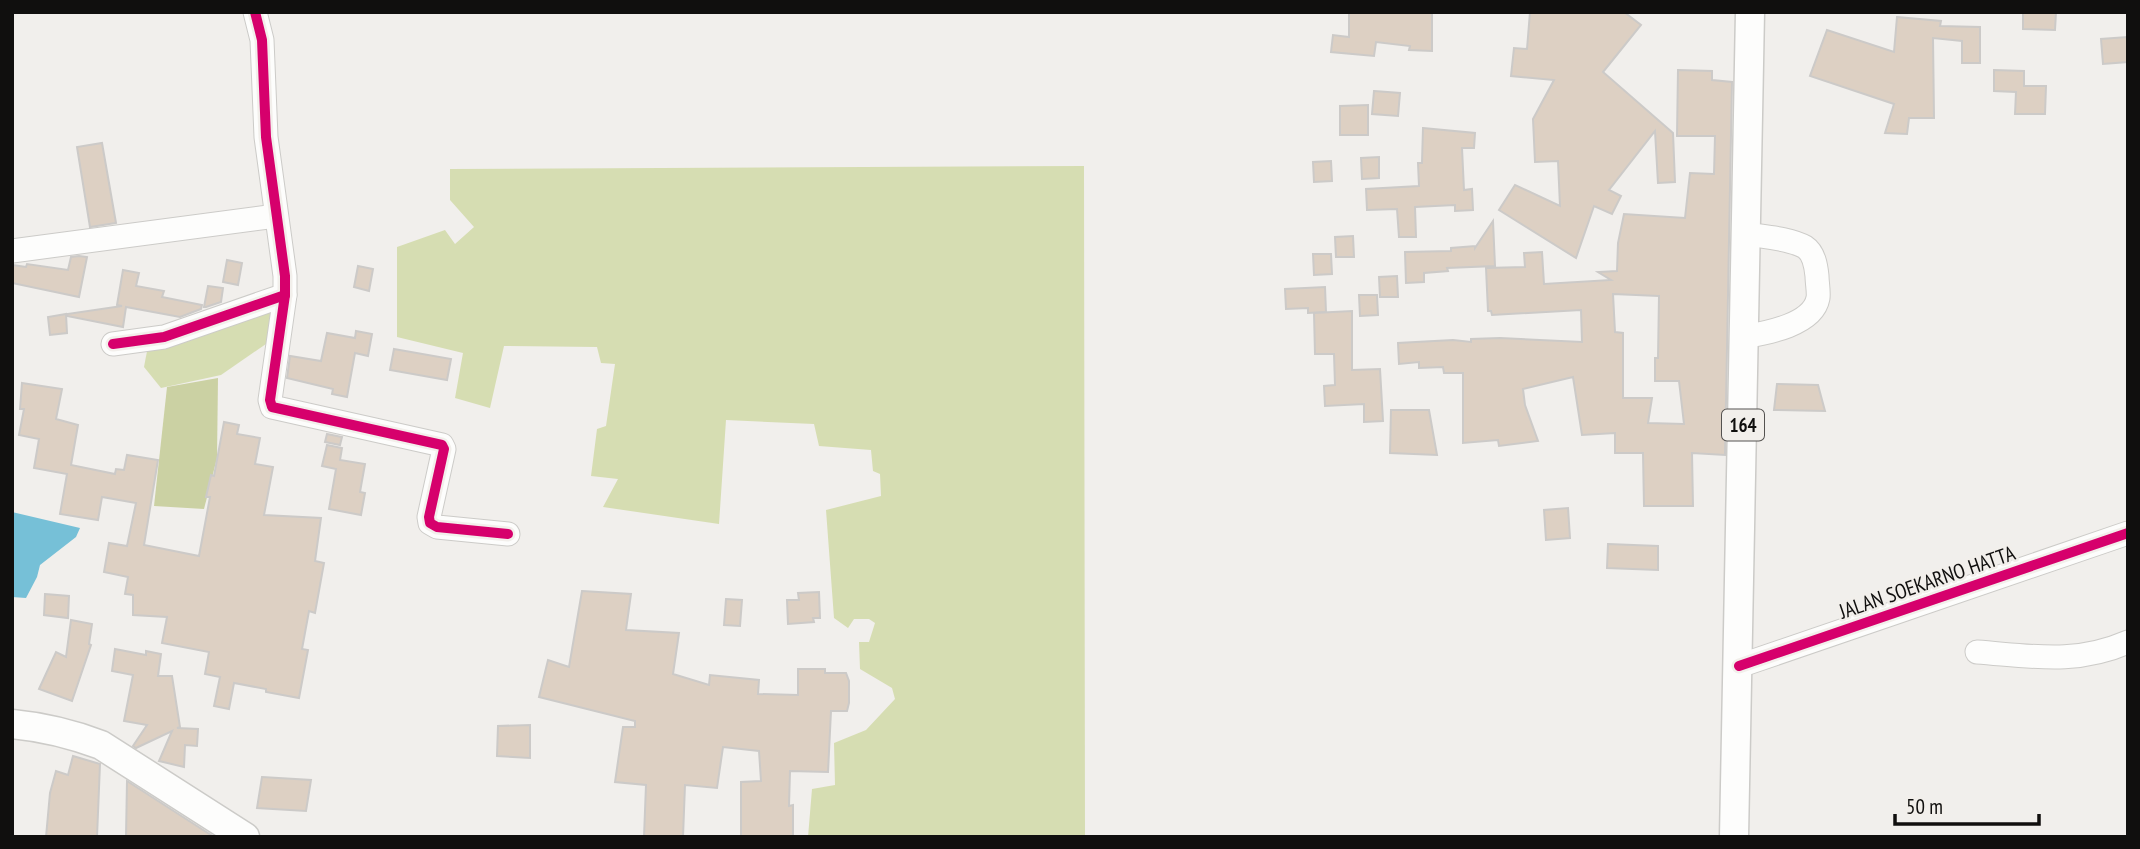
<svg xmlns="http://www.w3.org/2000/svg" width="2140" height="849" font-family="'PT Sans Narrow',sans-serif">
<rect width="100%" height="100%" fill="#f1efec"/>
<g fill="#d6ddb2">
<path d="M1084,166l1,671h-277l4,-48 23,-4 -1,-42 32,-13 29,-31 -3,-11 -32,-19 -1,-27h10l6,-19 -6,-4h-15l-6,9 -14,-10 -8,-108 55,-14 -1,-22 -7,-3 -2,-21 -52,-4 -5,-22 -88,-4 -7,104 -116,-17 15,-28 -27,-3 6,-47 9,-3 9,-62 -14,-1 -4,-16 -93,-1 -14,62 -35,-10 8,-45 -66,-16v-90l48,-17 10,14 19,-17 -24,-27v-31z"/>
<path d="M281,300l-2,35 -58,40 -60,13 -17,-21 4,-21z"/>
</g>
<path fill="#cbd1a3" d="M218,378l-1,80 -13,51 -50,-3 13,-119z"/>
<path fill="#76c0d7" d="M12,512l68,16 -4,9 -36,28 -3,12 -11,21 -14,-1z"/>
<g fill="#ddd0c3" stroke="#cccac8" stroke-width="2" fill-rule="evenodd">
<path d="M1349,12h83v39l-23,-1 1,-4 -34,-4 -2,14 -43,-4 2,-17 16,2z"/>
<path d="M1530,12h94l17,13 -38,47 70,61 2,49 -17,1 -3,-52 -46,59 12,6 -9,18 -18,-8 -18,52 -77,-48 16,-25 45,21 -2,-45 -23,1 -2,-43 21,-39 -43,-4 3,-28 13,1z"/>
<path d="M2023,12h33l-1,18 -32,-1z"/>
<path d="M1897,17l44,4 -1,5 40,1v36h-18v-22l-29,-3 1,80h-25l-2,16 -22,-1 9,-29 -84,-28 17,-46 67,22z"/>
<path d="M2127,37l1,25 -25,2 -2,-25z"/>
<path d="M1678,70l34,1v9l20,2 -7,373 -33,-2 1,53h-49l-1,-53h-28v-20l-33,2 -9,-58 -50,12 2,16 13,36 -39,5 -1,-6 -35,3v-70h-19l-1,-6 -24,1v-6l-20,2 -1,-21 55,-3 18,2v-3l29,-1 82,4 -1,-32 -89,5 -1,-4h-3l-2,-43 39,-1 -1,-14 18,-1 2,32 67,-4 -13,-8 19,-1 1,-28 6,-29 61,4 5,-45 24,1 1,-38h-38zM1613,294l46,2 -1,62h-3v23h24l5,43 -36,-1 4,-25h-29v-65l-8,-1z"/>
<path d="M1994,70l30,1v15h22l-1,28h-30l1,-22 -22,-1z"/>
<path d="M1374,91l26,2 -2,23 -26,-2z"/>
<path d="M1368,105v30h-28v-29z"/>
<path d="M1423,128l52,5 -1,15h-12l2,42 8,-1 1,21 -18,1v-6l-40,2 1,30h-17l-2,-28 -30,1 -1,-21 53,-3 -1,-23h4z"/>
<path d="M102,143l14,80 -26,4 -13,-80z"/>
<path d="M1379,157v21l-17,1 -1,-21z"/>
<path d="M1331,161l1,20 -18,1 -1,-20z"/>
<path d="M1493,221l2,45 -48,2 1,3 -24,2v9l-18,1 -1,-31 46,-1v-3l24,-2v2z"/>
<path d="M1353,236l1,21h-18l-1,-20z"/>
<path d="M1313,254h18l1,20 -18,1z"/>
<path d="M79,256l8,1 -8,40 -67,-14v-18l14,2 1,-3 41,6 3,-13z"/>
<path d="M227,260l15,3 -4,22 -15,-3z"/>
<path d="M358,266l15,3 -4,22 -15,-4z"/>
<path d="M123,270l16,3 -3,13 28,5 -2,6 40,8 -1,4 -21,8 -54,-10 -3,20 -56,-11v-2l55,-8 -5,-1z"/>
<path d="M1397,276l1,21h-18l-1,-20z"/>
<path d="M208,286l15,2 -2,14 -15,5h-2z"/>
<path d="M1325,287l1,25 -18,1v-5l-22,1 -1,-20z"/>
<path d="M1359,295h18l1,20 -18,1z"/>
<path d="M1352,311v59l28,-1 3,52 -19,1v-18l-39,2 -1,-20 11,-1 -1,-31h-19l-1,-41z"/>
<path d="M66,314l1,19 -17,2 -2,-18z"/>
<path d="M356,331l16,3 -4,22 -13,-3 -8,44 -15,-3 1,-5 -46,-11 3,-22 31,5 6,-28 28,5z"/>
<path d="M394,349l57,10 -4,21 -57,-10z"/>
<path d="M22,383l40,6 -6,30 22,6 -7,40 44,9 1,-5 8,1 3,-15 31,5 -14,85 55,11 11,-59h-4l5,-22 3,1 10,-54 15,3 -2,9 23,4 -5,26 18,3 -9,48 57,3 -6,43 9,2 -9,50 -6,-2 -7,38 6,1 -9,48 -33,-6v-3l-32,-6 -5,26 -15,-3 6,-29 -15,-3 4,-22 -47,-9 5,-26 -34,-2v-20l-8,-1 3,-17 -24,-5 5,-29 18,3 9,-43 -34,-6 -4,23 -38,-6 7,-40 -33,-6 5,-29 -20,-4 5,-26h-4z"/>
<path d="M1777,384l41,1 7,26 -51,-1z"/>
<path d="M1391,410h38l8,45 -47,-2z"/>
<path d="M327,434l15,3 -2,8 -15,-3z"/>
<path d="M327,445l15,3 -2,12 25,4 -5,28 5,1 -4,22 -32,-6 7,-40 -14,-3z"/>
<path d="M1568,508l2,30 -24,2 -2,-30z"/>
<path d="M1608,544l50,2v24l-51,-2z"/>
<path d="M582,591l49,3 -5,36 53,3 -6,41 36,11 1,-10 49,5 -1,14 40,1v-26h27v4h21l3,8v22l-2,8h-16l-3,61 -38,-1 -1,35 4,-1v32h-52v-55l20,-1 -2,-30 -36,-4 -6,41 -32,-3 -2,52h-39l2,-52 -31,-3 8,-55h12v-6l-96,-24 9,-37 21,7z"/>
<path d="M819,592l1,26h-7l1,4 -26,2 -1,-24h12l-1,-7z"/>
<path d="M45,594l24,2 -1,22 -24,-3z"/>
<path d="M726,599l16,1 -2,26 -16,-1z"/>
<path d="M71,620l21,4 -3,20 2,1 -19,56 -33,-12 17,-37 10,5z"/>
<path d="M115,649l31,6v-4l15,3 -3,22h14l8,51 -3,1 21,1 -1,17 -12,-1 -1,22 -25,-6 13,-30 -36,17 -3,-2 14,-21 -23,-4 9,-46 -21,-4z"/>
<path d="M530,725v33l-33,-2 1,-30z"/>
<path d="M73,756l27,8 -3,73h-51l4,-44 6,-22 12,4z"/>
<path d="M262,777l49,3 -5,31 -49,-3z"/>
<path d="M127,781l87,56h-88z"/>
</g>
<g fill="none" stroke-linecap="round" stroke-linejoin="round">
<g stroke="#cccbc8" stroke-width="25">
<g id="minor">
<path d="M12,251l264,-35"/>
<path d="M285,295l-15,105 2,7 170,38 2,4 -15,68 1,6 7,4 71,7"/>
<path d="M1744,337c22,-4 69,-12 74,-39 1,-6 -1,-15 -1,-22 -1,-10 -3,-23 -12,-29 -16,-9 -41,-10 -59,-13"/>
<path d="M113,344l51,-7 121,-42v-19l-19,-139 -4,-97 -7,-28"/>
<path d="M1977,652c55,4 98,13 151,-10"/>
<path d="M1739,666l389,-133"/>
</g>
</g>
<g stroke="#cccbc8" stroke-width="31">
<g id="major">
<path d="M12,724c31,3 60,10 89,21l144,92"/>
<path d="M1734,837l16,-825"/>
</g>
</g>
<use href="#minor" stroke="#fdfdfc" stroke-width="23"/>
<use href="#major" stroke="#fdfdfc" stroke-width="28"/>
<g stroke="#f2efeb" stroke-width="15">
<g id="cycleway">
<path d="M285,295l-15,105 2,7 170,38 2,4 -15,68 1,6 7,4 71,7"/>
<path d="M113,344l51,-7 121,-42v-19l-19,-139 -4,-97 -7,-28"/>
<path d="M1739,666l389,-133"/>
</g>
</g>
<use href="#cycleway" stroke="#d6006c" stroke-width="10"/>
</g>
<g text-anchor="middle" dominant-baseline="central" stroke-width="5" stroke-linejoin="round" paint-order="stroke">
<rect fill="#f2efeb" stroke="#545250" stroke-width="2" x="1722" y="409.5" width="42" height="31" rx="5"/>
<g font-size="19" font-weight="bold" fill="#100f0e">
<text x="1743" y="425">164</text>
</g>
<g font-size="21" fill="#100f0e" stroke="#f2efeb">
<text transform="translate(1927 582) rotate(-19)">JALAN SOEKARNO HATTA</text>
</g>
</g>
<rect width="2140" height="849" fill="none" stroke="#100f0e" stroke-width="28"/>
<path d="M1895 814v10h144v-10" fill="none" stroke="#100f0e" stroke-width="3.5"/>
<text x="1906" y="814" font-size="21" fill="#100f0e" stroke="#f2efeb" stroke-width="5" paint-order="stroke">50 m</text>
</svg>
